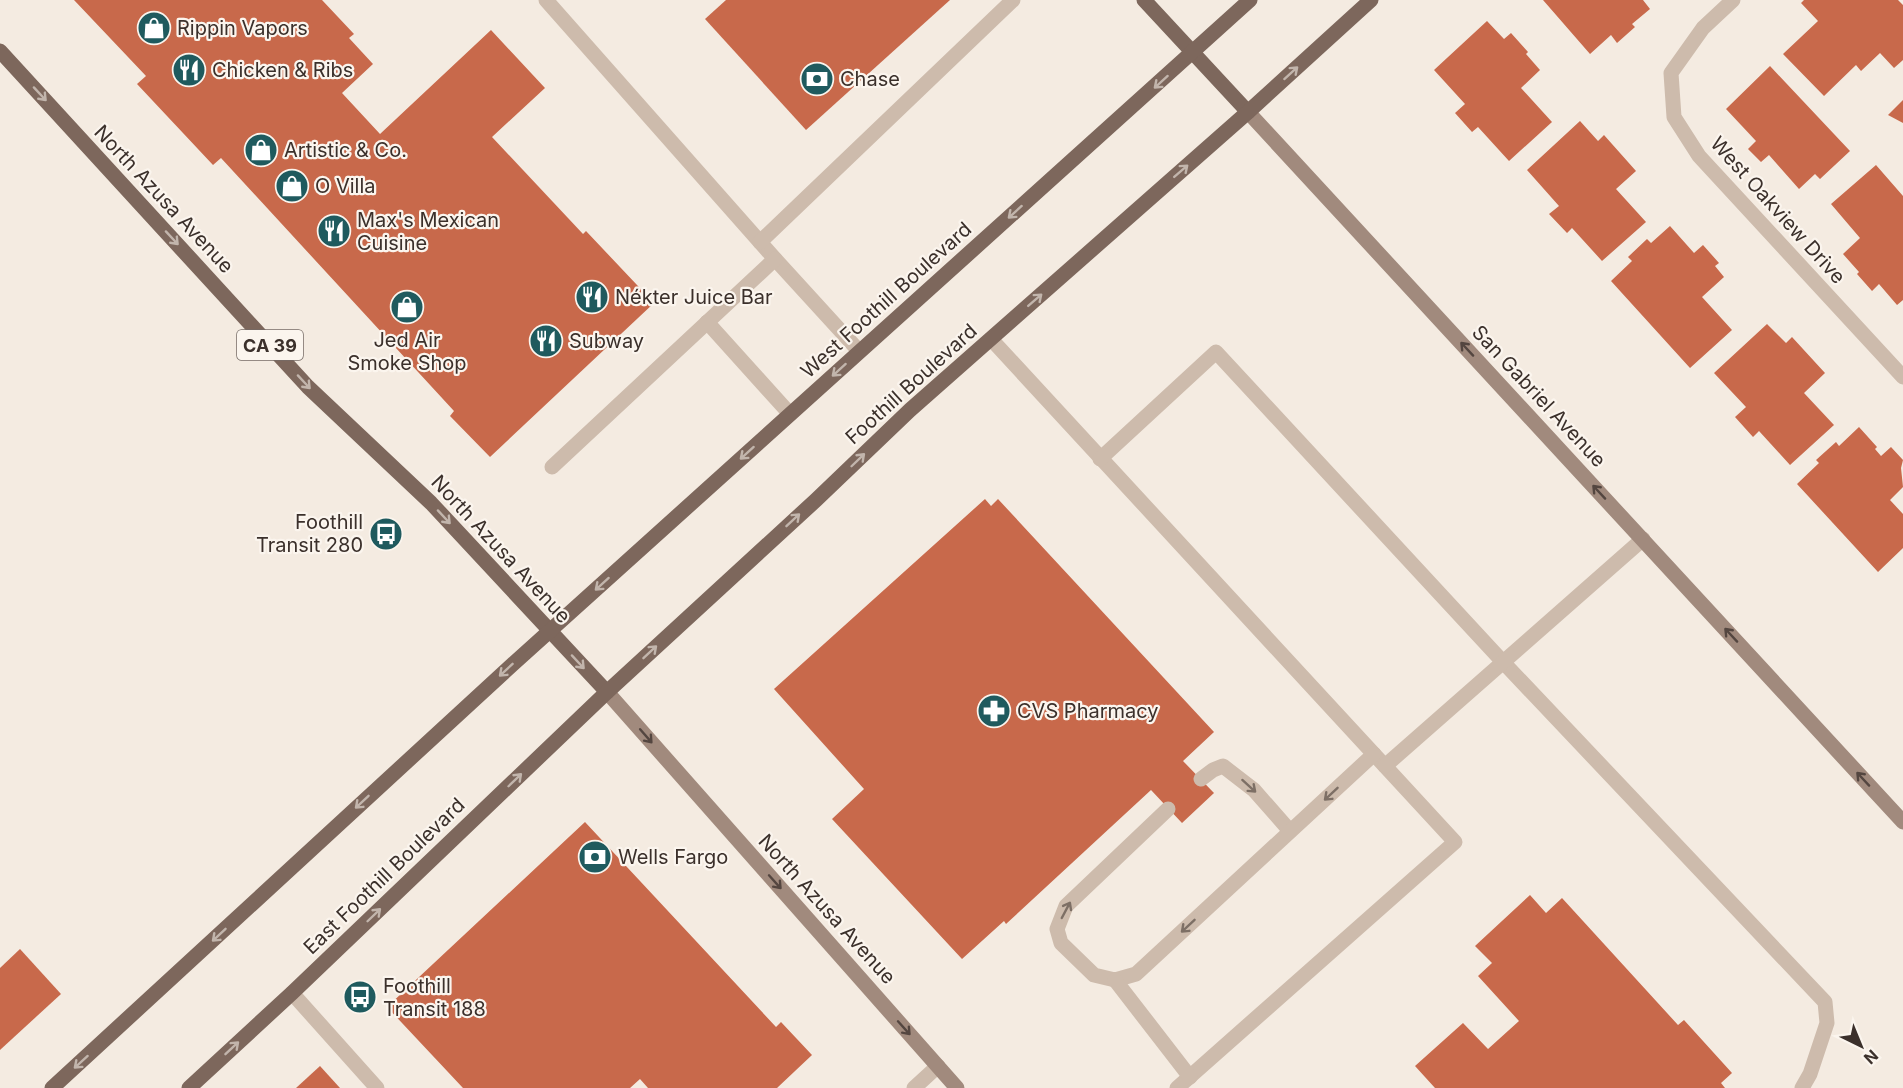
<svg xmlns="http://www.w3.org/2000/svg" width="1903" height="1088" font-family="Inter,sans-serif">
<rect width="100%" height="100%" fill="#f4ebe1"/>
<g fill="#c8694b">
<path d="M74,0h248l32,34 -5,4 24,26 -31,29 38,41 111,-104 54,58 -53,49 91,97 3,-3 68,72 -164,154 -40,-41 4,-5 -233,-253 -8,7 -76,-81 9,-8z"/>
<path d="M726,0h224l-144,130 -101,-111z"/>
<path d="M1543,0h100l7,9 -18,15 3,3 -18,16 -6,-8 -21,19z"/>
<path d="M1804,0h94l5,5v55l-9,8 -14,-15 -19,18 -5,-6 -32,31 -41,-42 35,-33 -17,-18z"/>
<path d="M1487,21l17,18 7,-6 17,19 -2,2 14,16 -19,18 31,34 -43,39 -31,-34 -6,5 -17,-19 10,-9 -31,-34z"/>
<path d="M1770,66l80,85 -30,28 -5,-5 -16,15 -30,-34 -8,7 -13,-13 8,-8 -30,-32z"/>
<path d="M1903,100v23l-15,-8z"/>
<path d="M1580,121l18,20 6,-6 32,36 -20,18 30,33 -44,39 -30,-33 -5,5 -18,-19 10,-8 -32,-36z"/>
<path d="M1876,165l27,31v104l-6,5 -18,-21 -7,7 -15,-17 2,-2 -16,-18 17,-16 -29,-34z"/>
<path d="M1670,226l24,27 9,-8 16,18 -4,3 9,11 -22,20 30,33 -42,38 -79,-87 21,-20 -4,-4 19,-18 4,4z"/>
<path d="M1767,324l19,19 6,-6 33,36 -21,20 30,32 -44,40 -31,-34 -6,6 -18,-20 11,-10 -32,-34z"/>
<path d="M1859,427l18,20 -2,2 6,7 10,-9 12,13 -2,8 2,19 -13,13 13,14v34l-25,24 -81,-88 22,-21 -3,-3 20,-18 3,4z"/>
<path d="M985,499l6,7 7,-7 216,233 -31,29 31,32 -32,30 -31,-33 -145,134 -2,-3 -42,38 -130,-140 32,-30 -90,-100z"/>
<path d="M585,822l191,205 5,-5 31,33 -35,33h-129l-8,-9 -10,9h-167l-76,-81z"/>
<path d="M1530,895l16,18 16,-15 116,127 6,-5 48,53 -11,10 4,5h-290l-20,-22 48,-43 25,26 31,-28 -41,-45 14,-13 -17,-17z"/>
<path d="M20,949l41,45 -61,56v-82z"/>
<path d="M320,1066l20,22h-44z"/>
</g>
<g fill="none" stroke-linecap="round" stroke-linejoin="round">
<g stroke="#cdbbac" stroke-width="15">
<path d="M546,0l229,259 84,92"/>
<path d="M760,242l253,-242"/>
<path d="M707,322l83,92"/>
<path d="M991,339l464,503 -278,246"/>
<path d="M1100,459l116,-107 287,310 322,340 2,21 -17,51 -8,14"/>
<path d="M552,467l223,-208"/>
<path d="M1385,766l258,-227"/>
<path d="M1201,779l12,-9 10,-4 31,24 36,41"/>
<path d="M1168,809l-102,97 -9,23 4,14 33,32 21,5 21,-6 238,-220"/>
<path d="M1115,980l75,97"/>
<path d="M292,993l85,95"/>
<path d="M914,1088l24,-22"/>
</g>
<path stroke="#cdbbac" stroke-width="15" d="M1733,0l-30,28 -32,45 3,44 25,39 204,221"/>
<g stroke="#a18a7d" stroke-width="15">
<path d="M1248,112l655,710"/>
<path d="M607,692l350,396"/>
</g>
<g stroke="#7d675c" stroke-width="15">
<path d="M1144,0l104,112"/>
<path d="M0,51l308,336 123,116 176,189"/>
<path d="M52,1088l461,-424 737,-664"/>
<path d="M189,1088l103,-95 315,-301 209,-192 94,-90 338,-298 123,-112"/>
</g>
</g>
<defs><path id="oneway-shaft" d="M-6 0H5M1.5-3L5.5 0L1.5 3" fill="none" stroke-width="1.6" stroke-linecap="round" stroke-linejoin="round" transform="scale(1.5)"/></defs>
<g stroke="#c2b5ac">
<use href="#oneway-shaft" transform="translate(1291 73) rotate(-42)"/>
<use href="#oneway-shaft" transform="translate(1161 82) rotate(138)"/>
<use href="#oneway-shaft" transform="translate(40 94) rotate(47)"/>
<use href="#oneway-shaft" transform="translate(1181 171) rotate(-41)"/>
<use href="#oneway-shaft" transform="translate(1015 212) rotate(138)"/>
<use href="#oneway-shaft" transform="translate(172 238) rotate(47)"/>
<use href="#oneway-shaft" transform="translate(1035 300) rotate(-41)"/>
<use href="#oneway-shaft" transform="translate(839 370) rotate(138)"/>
<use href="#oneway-shaft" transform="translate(304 382) rotate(47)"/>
<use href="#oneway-shaft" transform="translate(747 453) rotate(138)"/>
<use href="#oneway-shaft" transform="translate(858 460) rotate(-44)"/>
<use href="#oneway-shaft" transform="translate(444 517) rotate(47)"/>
<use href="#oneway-shaft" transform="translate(793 520) rotate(-43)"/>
<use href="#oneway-shaft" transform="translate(602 584) rotate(138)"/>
<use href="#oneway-shaft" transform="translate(650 652) rotate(-43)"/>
<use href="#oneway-shaft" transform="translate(578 662) rotate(47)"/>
<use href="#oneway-shaft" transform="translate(506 670) rotate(137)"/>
<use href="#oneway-shaft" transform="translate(515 780) rotate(-44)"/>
<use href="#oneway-shaft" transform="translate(362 802) rotate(137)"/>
<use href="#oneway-shaft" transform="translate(374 915) rotate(-44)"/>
<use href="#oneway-shaft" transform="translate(219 935) rotate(137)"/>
<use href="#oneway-shaft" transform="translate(232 1048) rotate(-43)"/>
<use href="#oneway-shaft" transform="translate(81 1062) rotate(138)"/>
</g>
<g stroke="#544640">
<use href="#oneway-shaft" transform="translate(1467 349) rotate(-133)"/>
<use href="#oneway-shaft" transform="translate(1599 492) rotate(-133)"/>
<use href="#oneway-shaft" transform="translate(1731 635) rotate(-133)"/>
<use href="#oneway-shaft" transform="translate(646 736) rotate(49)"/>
<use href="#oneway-shaft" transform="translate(1863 779) rotate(-133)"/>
<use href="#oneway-shaft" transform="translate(775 882) rotate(48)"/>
<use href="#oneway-shaft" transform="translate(904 1028) rotate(48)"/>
</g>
<g stroke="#7d6f65">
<use href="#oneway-shaft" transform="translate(1249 786) rotate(42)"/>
<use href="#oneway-shaft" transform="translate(1331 794) rotate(137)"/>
<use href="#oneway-shaft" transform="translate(1066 910) rotate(-62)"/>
<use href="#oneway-shaft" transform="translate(1188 926) rotate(137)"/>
</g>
<defs>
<g id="shop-disc" transform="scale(1.725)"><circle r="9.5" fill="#1f5a5e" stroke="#fbf5ee"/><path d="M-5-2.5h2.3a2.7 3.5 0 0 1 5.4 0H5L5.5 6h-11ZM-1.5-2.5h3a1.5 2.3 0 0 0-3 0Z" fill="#fff"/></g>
<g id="restaurant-disc" transform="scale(1.725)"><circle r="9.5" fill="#1f5a5e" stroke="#fbf5ee"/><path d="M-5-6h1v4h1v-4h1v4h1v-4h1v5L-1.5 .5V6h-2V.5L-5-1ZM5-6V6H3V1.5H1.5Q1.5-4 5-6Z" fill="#fff"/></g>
<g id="bank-disc" transform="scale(1.725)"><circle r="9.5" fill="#1f5a5e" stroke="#fbf5ee"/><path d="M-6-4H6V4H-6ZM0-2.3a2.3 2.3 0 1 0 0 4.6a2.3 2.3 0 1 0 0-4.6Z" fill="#fff"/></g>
<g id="bus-disc" transform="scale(1.725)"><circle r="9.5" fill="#1f5a5e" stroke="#fbf5ee"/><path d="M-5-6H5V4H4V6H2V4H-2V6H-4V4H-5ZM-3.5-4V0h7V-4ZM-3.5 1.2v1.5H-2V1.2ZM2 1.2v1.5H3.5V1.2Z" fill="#fff"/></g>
<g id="pharmacy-disc" transform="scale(1.725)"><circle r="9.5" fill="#1f5a5e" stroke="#fbf5ee"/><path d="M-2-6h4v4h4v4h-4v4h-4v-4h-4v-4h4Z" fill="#fff"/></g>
</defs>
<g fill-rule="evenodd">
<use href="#shop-disc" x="154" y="28"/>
<use href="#restaurant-disc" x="189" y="70"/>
<use href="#bank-disc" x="817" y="79"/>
<use href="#shop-disc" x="261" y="150"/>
<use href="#shop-disc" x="292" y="186"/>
<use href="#restaurant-disc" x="334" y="231"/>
<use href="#restaurant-disc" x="592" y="297"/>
<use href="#shop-disc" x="407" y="307"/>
<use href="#restaurant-disc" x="546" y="341"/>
<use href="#bus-disc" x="386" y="534"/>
<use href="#pharmacy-disc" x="994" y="711"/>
<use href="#bank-disc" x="595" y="857"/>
<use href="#bus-disc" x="360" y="997"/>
</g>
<g text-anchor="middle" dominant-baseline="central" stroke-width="4.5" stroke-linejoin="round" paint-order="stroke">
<rect fill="#fbf5ee" stroke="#756b66" stroke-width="1.5" x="237" y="330" width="66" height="30" rx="4.5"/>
<g font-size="18" font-weight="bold" fill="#3b302b">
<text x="270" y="345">CA 39</text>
</g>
<g font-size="20" fill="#3b302b" stroke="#fbf5ee" text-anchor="start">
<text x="177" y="28">Rippin Vapors</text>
<text x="212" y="70">Chicken &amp; Ribs</text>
<text x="840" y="79">Chase</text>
<text x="284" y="150">Artistic &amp; Co.</text>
<text x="315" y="186">O Villa</text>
<text x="357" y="220">Max's Mexican<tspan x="357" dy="23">Cuisine</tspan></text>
<text x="615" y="297">Nékter Juice Bar</text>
<text x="407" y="340" text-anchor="middle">Jed Air<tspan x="407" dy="23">Smoke Shop</tspan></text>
<text x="569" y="341">Subway</text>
<text x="363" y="522" text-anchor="end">Foothill<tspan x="363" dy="23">Transit 280</tspan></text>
<text x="1017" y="711">CVS Pharmacy</text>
<text x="618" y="857">Wells Fargo</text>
<text x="383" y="986">Foothill<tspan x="383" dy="23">Transit 188</tspan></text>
</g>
<g font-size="20" fill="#3b302b" stroke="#fbf5ee">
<text transform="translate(164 199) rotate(47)">North Azusa Avenue</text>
<text transform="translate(1778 210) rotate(48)">West Oakview Drive</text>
<text transform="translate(886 300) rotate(-42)">West Foothill Boulevard</text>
<text transform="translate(911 384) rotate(-42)">Foothill Boulevard</text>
<text transform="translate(1539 396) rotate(47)">San Gabriel Avenue</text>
<text transform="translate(501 549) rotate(47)">North Azusa Avenue</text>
<text transform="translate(384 876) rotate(-44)">East Foothill Boulevard</text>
<text transform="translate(827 909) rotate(48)">North Azusa Avenue</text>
</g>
</g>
<g transform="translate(1861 1046) rotate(137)" stroke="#fbf5ee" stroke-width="4.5" paint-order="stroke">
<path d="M0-4.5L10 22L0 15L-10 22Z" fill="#3b302b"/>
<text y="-9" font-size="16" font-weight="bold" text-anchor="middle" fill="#3b302b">N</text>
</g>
</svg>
